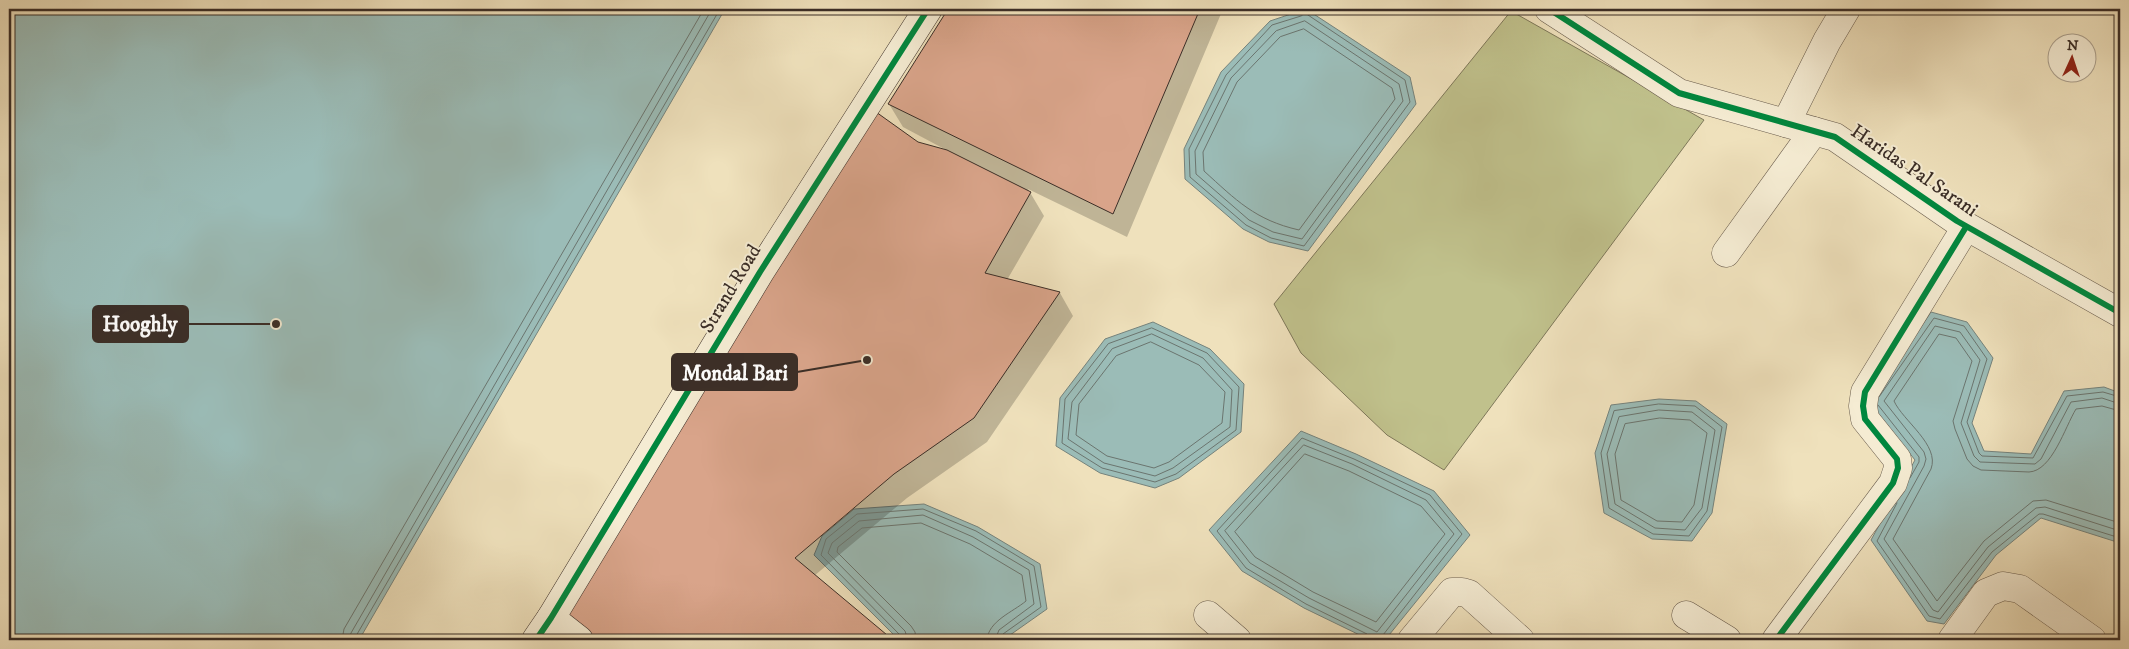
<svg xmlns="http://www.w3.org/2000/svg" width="2129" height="649" font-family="'IM FELL DW Pica',serif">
<rect width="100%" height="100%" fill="#efe1bc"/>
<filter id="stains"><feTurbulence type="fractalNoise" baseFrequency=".004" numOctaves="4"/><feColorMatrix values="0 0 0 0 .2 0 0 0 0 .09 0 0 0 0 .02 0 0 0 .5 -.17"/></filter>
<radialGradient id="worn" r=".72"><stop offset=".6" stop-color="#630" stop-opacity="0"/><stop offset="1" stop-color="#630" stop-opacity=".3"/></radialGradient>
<path fill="#c0c18c" stroke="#7e785a" d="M1511,11l193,109 -260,350 -57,-35 -86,-82 -27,-49z"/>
<g fill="#9bbcb7" stroke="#75837d">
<path d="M9,9h716l-366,631h-350z"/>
<path d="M1306,9l104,68 6,27 -108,147 -39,-9 -26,-13 -58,-50 -1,-30 37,-77 49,-51z"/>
<path d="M1931,312l36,10 26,36 -21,65 12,28 47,3 33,-63 40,-4 16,6v150l-79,-25 -45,37 -52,69 -17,-3 -56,-81 44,-80 -45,-57z"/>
<path d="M1153,322l57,27 34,35 -3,48 -62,46 -24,10 -55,-15 -44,-27 4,-48 45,-59z"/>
<path d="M1659,399l37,2 31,23 -15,89 -20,28 -40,-2 -48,-26 -9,-60 16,-48z"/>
<path d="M1301,431l55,23 78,37 36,44 -85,105h-15l-66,-32 -62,-37 -33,-41z"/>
<path d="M924,504l54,23 62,37 7,45 -44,31h-104l-85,-85 8,-19 32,-27z"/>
</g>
<path fill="#0003" d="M949,9h274l-96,228 -99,-48 16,27 -37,64 53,13 13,23 -86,126 -80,56 -93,78 77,64h-306l332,-497 33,9 -47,-25 -14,-23z"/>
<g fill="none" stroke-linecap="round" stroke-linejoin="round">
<g stroke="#6b756f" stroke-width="1">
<path d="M1305,13l100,67 5,22 -106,144 -33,-8 -25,-13 -56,-48 -1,-28 37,-74 46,-50 29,-9z"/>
<path d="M1305,21l94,63 4,17 -101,138 -29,-7 -24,-12 -53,-46 -1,-23 36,-73 45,-47z"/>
<path d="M1304,29l88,59 3,11 -96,131c-44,-10 -63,-30 -95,-59l-1,-19 34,-70 43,-45z"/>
<path d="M1152,328l55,25 32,34 -3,43 -60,44 -21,8 -53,-14 -40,-25 3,-44 43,-55z"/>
<path d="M1152,334l51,24 29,32 -2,37 -57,41 -18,8 -51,-13 -36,-24 4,-37 40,-53z"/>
<path d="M1151,342l48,23 26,27 -3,31 -53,39 -15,6 -47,-12 -31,-21 3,-31 37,-48z"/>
<path d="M1879,397l55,-79 30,8 23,33 -20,63 12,31 3,3 51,2 34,-62 36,-4 17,5"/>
<path d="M1659,404l36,2 27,21 -15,84 -18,25 -36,-2 -44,-26 -8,-55 13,-42z"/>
<path d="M2120,404l-18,-6 -31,4 -30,57 -6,5 -55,-2 -6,-6 -13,-33 19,-63 -20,-28 -25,-6 -51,75 40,51 2,7 -2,7 -40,73 49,71 5,2 50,-65 48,-39 9,-1 75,24"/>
<path d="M1878,405l41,52v5l-9,16"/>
<path d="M1659,410l33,2 23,18 -13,78 -17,22 -30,-2 -40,-24 -8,-50 12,-37z"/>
<path d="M2120,411l-18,-5 -26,3c-11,18 -24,62 -47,63l-48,-2 -8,-4 -6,-7 -12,-30 -2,-8 19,-60 -16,-23 -17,-4 -45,67c9,20 46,44 37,68l-38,70 44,62 47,-60 49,-40 13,-1 74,23"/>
<path d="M1660,418l30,2 17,13 -13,72 -12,17 -25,-1 -36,-21 -6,-46 10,-30z"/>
<path d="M1304,445l48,19 74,36 28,34 -77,98 -68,-34 -59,-35 -25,-32z"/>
<path d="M1305,454l44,17 72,35 24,28 -69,88 -63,-30 -58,-35 -20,-25z"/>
<path d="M1897,503l-20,38 52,75 11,3 52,-67 47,-38h4l77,24"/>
<path d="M342,640l2,-11 360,-620"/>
<path d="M349,640l2,-7 361,-624"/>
<path d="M356,640v-4l364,-627"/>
<path d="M902,640l-2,-5 -79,-80 5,-16 31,-25 66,-5 53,22 58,35 7,41 -38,27 -2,6"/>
<path d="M908,640l-3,-9 -77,-78 4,-10 27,-22 64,-6 50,22 56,33 5,34 -35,26 -4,10"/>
<path d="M916,640l-1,-8 -4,-6 -74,-74 1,-5 24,-19 59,-5 49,21 52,31 4,26c-13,11 -38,20 -39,39"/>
<path d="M1370,640l-3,-6 -61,-30 -60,-36 -29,-37 85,-93 52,21 76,36 32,39 -79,101 -1,5"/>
</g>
</g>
<g fill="#d9a48a" stroke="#3b2e27">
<path d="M948,9h252l-87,205 -225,-110z"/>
<path d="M876,112l42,30 29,8 84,42 -46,81 75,19 -86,126 -80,56 -99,84 98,82h-298l-29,-27 189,-312z"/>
</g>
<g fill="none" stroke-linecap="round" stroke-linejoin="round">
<g stroke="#685b4c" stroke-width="29">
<g id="street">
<path d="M1549,9l130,84 156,44 122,84 163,92"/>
<path d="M1786,123l41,-82 19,-32"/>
<path d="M1726,253l88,-122"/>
<path d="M1208,615l29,25"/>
<path d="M1686,615l41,25"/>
<path d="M1412,640l40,-48h10l7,2 51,46"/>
<path d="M1776,640l117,-157 5,-15 -1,-9 -32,-40 -2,-13 2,-14 101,-165"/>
<path d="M1952,640l34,-47 17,-7 17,3 72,51"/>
</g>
</g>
<g stroke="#3b2e27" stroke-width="29">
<g id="secondary">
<path d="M551,618l28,22"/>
<path d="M536,640l15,-22 209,-346 168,-263"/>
</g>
</g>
<use href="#street" stroke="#f5ecd3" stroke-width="28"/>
<use href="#secondary" stroke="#f5ecd3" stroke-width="28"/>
<g stroke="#f5ecd3" stroke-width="9">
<g id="cycleway">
<path d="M1549,9l130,84 156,44 122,84 163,92"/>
<path d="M536,640l15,-22 209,-346 168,-263"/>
<path d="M1776,640l117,-157 5,-15 -1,-9 -32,-40 -2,-13 2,-14 101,-165"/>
</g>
</g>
<use href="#cycleway" stroke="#00873e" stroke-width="6"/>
</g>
<g text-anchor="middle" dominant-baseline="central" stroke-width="4" stroke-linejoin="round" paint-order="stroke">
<g font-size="20" fill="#3b2e27" stroke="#f5ecd3">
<text transform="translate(1914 171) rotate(34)">Haridas Pal Sarani</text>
<text transform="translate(731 289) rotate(-59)">Strand Road</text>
</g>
</g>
<path fill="none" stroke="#3b2e27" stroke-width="2" d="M276 324L188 324M867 360L797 372"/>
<g fill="#3b2e27" stroke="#f5ecd3" stroke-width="2">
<circle cx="276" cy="324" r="5"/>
<circle cx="867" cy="360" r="5"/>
</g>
<g fill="#3b2e27" stroke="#3b2e27" stroke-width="2">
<rect x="93" y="306" width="95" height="36" rx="5"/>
<rect x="672" y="354" width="125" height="36" rx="5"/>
</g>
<g font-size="21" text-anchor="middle" font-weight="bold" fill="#fff">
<text x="140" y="331">Hooghly</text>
<text x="735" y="380">Mondal Bari</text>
</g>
<rect width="2129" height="649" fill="none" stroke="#efe1bc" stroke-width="30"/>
<rect x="10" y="10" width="2109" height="629" fill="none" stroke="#3b2e27" stroke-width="2.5"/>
<rect x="15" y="15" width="2099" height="619" fill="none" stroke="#3b2e27"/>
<g transform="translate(2072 58) rotate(3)"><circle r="24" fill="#f5ecd3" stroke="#aba08e"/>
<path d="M0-4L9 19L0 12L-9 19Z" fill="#8f2418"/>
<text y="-8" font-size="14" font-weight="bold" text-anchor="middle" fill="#3b2e27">N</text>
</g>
<rect width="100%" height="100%" filter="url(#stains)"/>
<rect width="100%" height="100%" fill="url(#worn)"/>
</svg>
